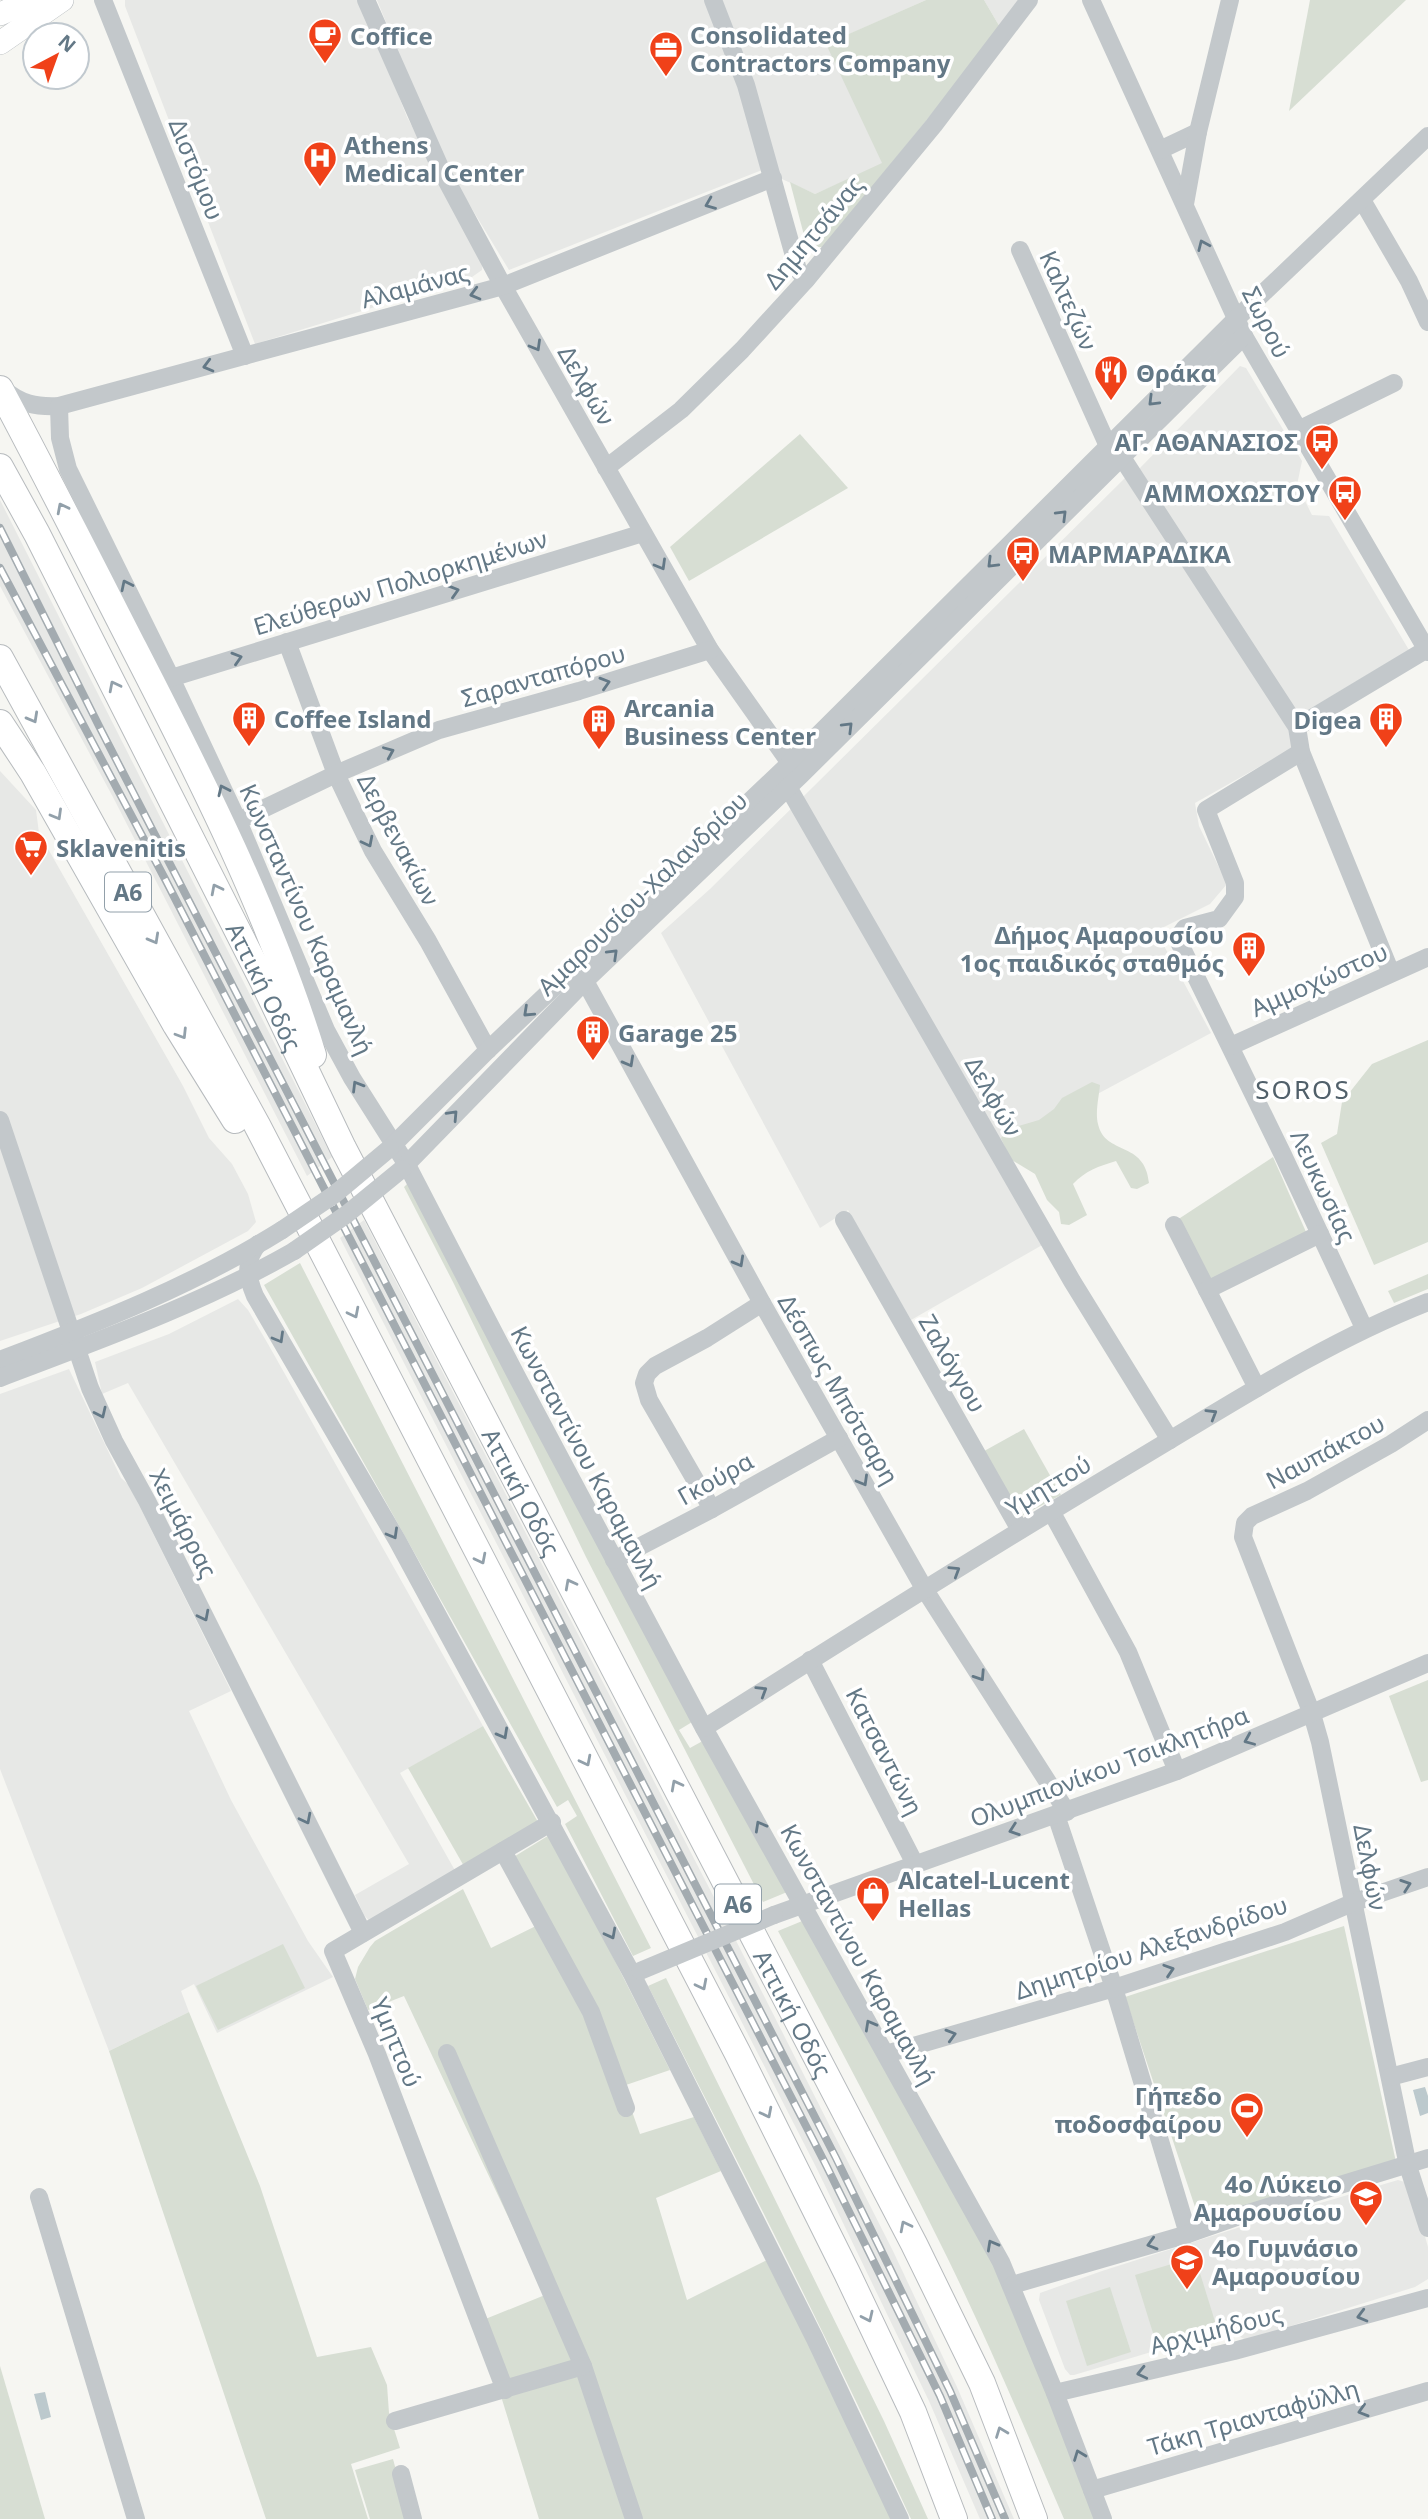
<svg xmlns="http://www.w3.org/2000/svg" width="1428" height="2519" font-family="'Noto Sans',sans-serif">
<rect width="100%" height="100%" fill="#f6f6f2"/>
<g fill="#e7e8e6">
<path d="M125,0h236l46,117 76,141 -1,12 -10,7 -217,67 -130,-338z"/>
<path d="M377,0h549l-99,44 56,120 -68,30 -53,-24 -253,100 -69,-114z"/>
<path d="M984,0h38l-21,29z"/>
<path d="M1240,366l6,2 56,93 -5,24 15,30 17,1 80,134 -113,67 -157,-241 1,-8z"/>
<path d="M1125,478l154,233 17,35 -101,57 4,23 28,58 -17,20 -54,27 55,102 -218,117 51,94 -133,76 -63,-110 -28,18 -159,-295 49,-44z"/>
<path d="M0,500l332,657 -25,19 -192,-375 -115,-215z"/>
<path d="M0,771l36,39 3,23 144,253 26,52 23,26 16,30 8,28 -8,9 -106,57 -61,26 -81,27z"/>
<path d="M364,1220l355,687 174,344 64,136 57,132h-34l-51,-118 -113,-234 -476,-929z"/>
<path d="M238,1299l10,11 20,34 215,382 -83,47 57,101 -85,50 -8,-9 -9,-20 54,-31 -281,-481 -26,11 -7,-32 74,-28z"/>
<path d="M69,1369l52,109 8,7 102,206 -42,20 42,89 77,141 25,36 -116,56 -23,-49 -13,7 8,21 -80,39 -109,-282v-375z"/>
<path d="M1398,2180l10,3 4,8 16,56v32l-13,8 -169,53 -13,-7 -75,17 -84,25h-4l-5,-6 -26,-69 1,-7 62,-22 151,-48z"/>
</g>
<g fill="#d7ded3">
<path d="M926,0h58l17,29 -178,218h-10l-8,-8 -15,-57 25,12 67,-31 -56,-119z"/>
<path d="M1310,0h96l-117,111z"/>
<path d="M800,434l48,54 -159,93 -19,-34z"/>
<path d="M1428,1040v202l-54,23 -53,-122 16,-9 5,-32 30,-38z"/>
<path d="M1092,1082l8,3c-1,11 -5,28 -2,39 7,32 47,16 51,59l-12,6 -6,-1 -15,-27c-17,5 -31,10 -43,23l14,31 -18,10 -8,-1 -2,-12 -12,-12 -12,-26 -25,-15 -9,-21 7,-9 31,-9 15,-11 8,-11z"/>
<path d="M1273,1157l33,75 -98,49 -31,-61z"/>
<path d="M409,1182l288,537 -18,11 11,18 18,-10 84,152 -29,12 -177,-345 -133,-275 -49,-95z"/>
<path d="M300,1263l351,685 -18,8 -68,-132 12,-8 -9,-16 -11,7 -293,-522z"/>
<path d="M1428,1274v15l-34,14 -6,-12z"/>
<path d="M1024,1429l37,66 -47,25 -37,-65z"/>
<path d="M1428,1680v100l-7,2 -32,-86z"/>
<path d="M483,1726l55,96 -73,46 -57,-100z"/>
<path d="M551,1834l119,236 -47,16 17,48 54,-17 27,54 -65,27 31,102 80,-40 65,130 60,129h-353l-61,-197 67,-27 -141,-299 -36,14 -13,-31 3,-12 12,-20 5,-6 88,-52 28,59 57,-28 -36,-62z"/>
<path d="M807,1919l183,332 106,268h-32c-38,-88 -75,-176 -117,-262 -54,-110 -112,-218 -169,-326z"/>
<path d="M1344,1926l52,236 -197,57 -74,-222z"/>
<path d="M283,1944l22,44 -87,42 -22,-44z"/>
<path d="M666,1978l218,443 44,98h-17c-82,-180 -173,-357 -263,-533z"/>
<path d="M189,2012l71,174 57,171 54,-10 16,38 2,28 11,35 -49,16 17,55h-102l-157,-468z"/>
<path d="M1195,2257l22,71 -60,18 -22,-71z"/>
<path d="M1110,2287l21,65 -44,14 -21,-65z"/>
<path d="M0,2366l45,153h-45z"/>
<path d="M393,2459l16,60h-39l-15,-49z"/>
</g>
<g fill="#bcc9cd">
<path d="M1425,2087l3,9v17l-8,3 -7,-26z"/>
<path d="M45,2392l6,25 -10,3 -7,-26z"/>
</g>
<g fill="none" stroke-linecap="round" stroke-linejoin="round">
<g stroke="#b6bbbe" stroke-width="24">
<g id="major">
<path d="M0,14l32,-14"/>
<path d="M0,43l62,-43"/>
</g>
</g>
<g stroke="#b7bbbe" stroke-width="28">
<g id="highway">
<path d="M0,389c46,86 90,173 134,259 68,132 135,265 179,407"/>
<path id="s1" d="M0,467l37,67 227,449 79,165 571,1096 68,139 52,136"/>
<path d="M0,658l257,467 480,927 110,221 66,139 41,107"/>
<path d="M0,723l33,50 143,252 59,95"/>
</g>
</g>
<g stroke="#c3c8cb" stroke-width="18">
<path d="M103,0l142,356"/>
<path d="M366,0l77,174 60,112 207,364 87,123"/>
<path d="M713,0l33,85 52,185 8,10"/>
<path d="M1091,0l153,336 184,316"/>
<path d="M1160,150l38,-18"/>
<path d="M1362,200l47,81 19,41"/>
<path d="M1185,204l13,-72 32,-132"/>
<path d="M1020,250l88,196"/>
<path d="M3,389c18,15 32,18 56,17l444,-120 270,-108"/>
<path d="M59,406l1,32 8,31 103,209 67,143 88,209 26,48 55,87 109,210 188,353 297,534 54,131 48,126"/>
<path d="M1298,430l96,-47"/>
<path d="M1121,456l176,271 4,25 90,221"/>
<path d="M606,468l75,-58 61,-60 64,-70 128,-155 95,-125"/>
<path d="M287,642l49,132 20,42 17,35 55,90 60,109"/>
<path d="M171,678l472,-145"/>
<path d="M1297,727l130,-78"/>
<path d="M1301,752l-95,58 29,73v14l-16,22 -34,9 -6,8v6l104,213 81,173"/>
<path d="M782,781l6,6 284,494 98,159"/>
<path d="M238,821l98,-47 103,-44 140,-39 131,-41"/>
<path d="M585,981l177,322 163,287 142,222"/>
<path d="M1231,1046l197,-89"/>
<path d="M0,1120l90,268 24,53 33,60 216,432"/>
<path d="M390,1148l98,-98 301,-286 447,-445 192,-183"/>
<path d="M402,1169l183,-188 215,-205 444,-440"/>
<path d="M844,1220l176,310"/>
<path d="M1174,1225l83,163"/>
<path d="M258,1244c-14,17 -11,33 -3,52l142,244 235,434 183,365 85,180"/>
<path d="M1207,1290l113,-56"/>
<path d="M0,1360c97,-37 194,-75 282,-130"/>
<path d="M0,1378c100,-38 201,-74 294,-127"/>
<path d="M1428,1420l-37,24 -84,47 -55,25 -7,7 -2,14 69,177 8,28 88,424 20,62"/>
<path d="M712,1509l-63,-109 -5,-17 3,-9 8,-8 52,-28 55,-35"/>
<path d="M1051,1511l77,141 49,119"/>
<path d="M614,1560l98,-51 127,-71"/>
<path d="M810,1660l105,204"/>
<path d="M704,1728c145,-92 290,-183 436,-270 94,-56 186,-116 288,-156"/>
<path d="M1056,1815l58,173 74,246"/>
<path d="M503,1851l88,161 35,96"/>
<path d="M774,1915l403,-144 251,-108"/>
<path d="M447,2053l136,313 51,153"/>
<path d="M886,2054l228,-66 171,-56 67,-29 76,-26"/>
<path d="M1390,2077l38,-10"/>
<path d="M39,2197l97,322"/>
<path d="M1012,2285l176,-51 57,-20 183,-56"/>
<path d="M505,2390l-128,-336 -44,-103 219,-129"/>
<path d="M1055,2393l179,-42 194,-53"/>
<path d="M395,2421l188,-55"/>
<path d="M401,2474l12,45"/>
<path d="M1092,2490l336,-99"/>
</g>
<use href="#major" stroke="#fff" stroke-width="23"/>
<use href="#highway" stroke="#fff" stroke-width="26"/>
<g stroke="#a3abb0" stroke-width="8">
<g id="rail">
<path d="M0,528l101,202 735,1428 114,233 55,128"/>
<path d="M0,568l164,309 661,1286 115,233 52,123"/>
</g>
</g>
<use href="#rail" stroke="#fff" stroke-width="5" stroke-dasharray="16" stroke-linecap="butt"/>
<g stroke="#c3c8cb" stroke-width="18">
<path d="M282,1230l53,-36 55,-46"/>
<path d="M294,1251l53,-37 55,-45"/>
<path d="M640,1971l134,-56"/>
</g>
</g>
<defs><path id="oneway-chevron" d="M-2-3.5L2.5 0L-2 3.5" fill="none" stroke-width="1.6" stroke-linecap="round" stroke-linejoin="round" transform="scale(1.75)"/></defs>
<g stroke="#637886">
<use href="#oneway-chevron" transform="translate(710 204) rotate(158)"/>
<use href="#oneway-chevron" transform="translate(1203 245) rotate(-114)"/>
<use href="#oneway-chevron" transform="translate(475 294) rotate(165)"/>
<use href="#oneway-chevron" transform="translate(536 346) rotate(60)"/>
<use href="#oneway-chevron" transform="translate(208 366) rotate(165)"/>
<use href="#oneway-chevron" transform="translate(1153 401) rotate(135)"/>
<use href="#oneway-chevron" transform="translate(1062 515) rotate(-45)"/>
<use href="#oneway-chevron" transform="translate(992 563) rotate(135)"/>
<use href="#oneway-chevron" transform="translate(661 565) rotate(60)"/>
<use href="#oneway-chevron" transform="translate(126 585) rotate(-116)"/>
<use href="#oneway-chevron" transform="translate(454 591) rotate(-17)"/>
<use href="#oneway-chevron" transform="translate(237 658) rotate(-17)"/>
<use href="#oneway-chevron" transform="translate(605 683) rotate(-17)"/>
<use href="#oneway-chevron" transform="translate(848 727) rotate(-45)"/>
<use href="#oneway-chevron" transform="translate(389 752) rotate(-23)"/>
<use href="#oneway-chevron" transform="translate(223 790) rotate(-115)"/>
<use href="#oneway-chevron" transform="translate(368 842) rotate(63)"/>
<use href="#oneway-chevron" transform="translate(613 954) rotate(-44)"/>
<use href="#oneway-chevron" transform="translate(528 1012) rotate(137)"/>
<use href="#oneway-chevron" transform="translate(629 1062) rotate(61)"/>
<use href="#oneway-chevron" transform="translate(357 1086) rotate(-121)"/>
<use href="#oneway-chevron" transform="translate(453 1115) rotate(-47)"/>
<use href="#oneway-chevron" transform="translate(739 1262) rotate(61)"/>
<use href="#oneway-chevron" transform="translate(279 1338) rotate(60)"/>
<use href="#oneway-chevron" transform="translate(101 1413) rotate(65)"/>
<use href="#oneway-chevron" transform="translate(1212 1414) rotate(-31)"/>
<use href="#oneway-chevron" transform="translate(863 1481) rotate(60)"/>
<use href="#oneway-chevron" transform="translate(393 1534) rotate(60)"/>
<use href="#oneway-chevron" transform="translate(955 1571) rotate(-32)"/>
<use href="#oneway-chevron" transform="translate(204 1616) rotate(63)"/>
<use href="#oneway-chevron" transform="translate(980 1676) rotate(57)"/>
<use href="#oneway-chevron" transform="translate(762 1691) rotate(-32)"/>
<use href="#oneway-chevron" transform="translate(503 1734) rotate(61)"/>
<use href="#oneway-chevron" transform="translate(1249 1740) rotate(157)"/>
<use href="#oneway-chevron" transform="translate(306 1819) rotate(63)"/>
<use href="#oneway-chevron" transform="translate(760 1826) rotate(-119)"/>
<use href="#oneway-chevron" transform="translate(1014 1830) rotate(161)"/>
<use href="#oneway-chevron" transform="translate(1406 1885) rotate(-19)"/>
<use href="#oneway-chevron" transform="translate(611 1934) rotate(62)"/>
<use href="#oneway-chevron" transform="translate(1169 1970) rotate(-18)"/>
<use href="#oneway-chevron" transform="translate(870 2025) rotate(-119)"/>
<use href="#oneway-chevron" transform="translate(951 2035) rotate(-16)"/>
<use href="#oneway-chevron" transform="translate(1152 2244) rotate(164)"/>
<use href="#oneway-chevron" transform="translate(992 2245) rotate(-119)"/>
<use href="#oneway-chevron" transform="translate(1362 2316) rotate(165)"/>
<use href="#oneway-chevron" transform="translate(1142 2373) rotate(167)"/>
<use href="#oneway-chevron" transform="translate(1363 2411) rotate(163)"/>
<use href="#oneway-chevron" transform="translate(1079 2455) rotate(-111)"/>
</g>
<g stroke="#92a0aa">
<use href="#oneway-chevron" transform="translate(62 508) rotate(-117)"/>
<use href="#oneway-chevron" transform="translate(114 686) rotate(-117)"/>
<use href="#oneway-chevron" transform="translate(33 718) rotate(61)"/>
<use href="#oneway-chevron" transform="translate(57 815) rotate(60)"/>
<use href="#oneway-chevron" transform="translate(216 889) rotate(-117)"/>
<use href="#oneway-chevron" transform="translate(154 939) rotate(61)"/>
<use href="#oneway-chevron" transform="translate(182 1034) rotate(58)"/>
<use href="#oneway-chevron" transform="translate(354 1313) rotate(63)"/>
<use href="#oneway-chevron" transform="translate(481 1559) rotate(63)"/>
<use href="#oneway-chevron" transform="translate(570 1584) rotate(-118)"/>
<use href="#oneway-chevron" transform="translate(586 1761) rotate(63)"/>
<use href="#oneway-chevron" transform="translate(676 1785) rotate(-118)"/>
<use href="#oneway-chevron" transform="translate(702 1985) rotate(63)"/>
<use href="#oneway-chevron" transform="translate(767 2113) rotate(63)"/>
<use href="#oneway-chevron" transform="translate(905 2226) rotate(-117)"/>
<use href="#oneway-chevron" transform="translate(868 2317) rotate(65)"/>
<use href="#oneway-chevron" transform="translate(1001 2432) rotate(-111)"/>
</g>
<defs>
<g id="cafe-pin" transform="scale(1.75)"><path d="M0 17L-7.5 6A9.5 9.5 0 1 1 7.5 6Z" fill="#f04119" stroke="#fff"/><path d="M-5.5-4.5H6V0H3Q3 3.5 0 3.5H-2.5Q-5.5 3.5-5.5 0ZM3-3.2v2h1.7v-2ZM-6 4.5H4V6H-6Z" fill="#fff"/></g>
<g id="office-pin" transform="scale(1.75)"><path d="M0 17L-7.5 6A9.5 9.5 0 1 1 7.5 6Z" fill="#f04119" stroke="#fff"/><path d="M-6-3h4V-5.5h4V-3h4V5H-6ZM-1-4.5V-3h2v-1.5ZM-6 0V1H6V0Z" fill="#fff"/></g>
<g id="hospital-pin" transform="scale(1.75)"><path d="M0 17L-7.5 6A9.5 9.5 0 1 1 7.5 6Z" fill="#f04119" stroke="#fff"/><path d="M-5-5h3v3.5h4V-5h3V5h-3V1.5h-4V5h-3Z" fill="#fff"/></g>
<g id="restaurant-pin" transform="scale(1.75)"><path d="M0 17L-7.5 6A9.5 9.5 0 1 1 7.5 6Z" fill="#f04119" stroke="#fff"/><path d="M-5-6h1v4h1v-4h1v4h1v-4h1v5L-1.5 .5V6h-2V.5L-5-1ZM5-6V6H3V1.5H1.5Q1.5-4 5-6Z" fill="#fff"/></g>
<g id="bus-pin" transform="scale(1.75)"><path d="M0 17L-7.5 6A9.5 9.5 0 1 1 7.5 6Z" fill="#f04119" stroke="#fff"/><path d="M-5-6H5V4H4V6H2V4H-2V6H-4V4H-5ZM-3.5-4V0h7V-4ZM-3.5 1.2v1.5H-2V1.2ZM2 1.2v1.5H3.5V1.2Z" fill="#fff"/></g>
<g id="building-pin" transform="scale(1.75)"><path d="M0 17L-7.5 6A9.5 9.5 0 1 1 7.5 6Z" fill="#f04119" stroke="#fff"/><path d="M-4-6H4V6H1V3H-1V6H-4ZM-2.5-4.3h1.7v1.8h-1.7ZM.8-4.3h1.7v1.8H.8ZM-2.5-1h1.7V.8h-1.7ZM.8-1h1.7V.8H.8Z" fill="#fff"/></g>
<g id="supermarket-pin" transform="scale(1.75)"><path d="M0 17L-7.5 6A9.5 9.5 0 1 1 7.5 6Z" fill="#f04119" stroke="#fff"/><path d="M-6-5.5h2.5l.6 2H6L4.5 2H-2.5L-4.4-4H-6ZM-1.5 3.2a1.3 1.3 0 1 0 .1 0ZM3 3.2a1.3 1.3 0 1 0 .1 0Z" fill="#fff"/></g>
<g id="shop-pin" transform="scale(1.75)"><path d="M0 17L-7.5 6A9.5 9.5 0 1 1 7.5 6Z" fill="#f04119" stroke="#fff"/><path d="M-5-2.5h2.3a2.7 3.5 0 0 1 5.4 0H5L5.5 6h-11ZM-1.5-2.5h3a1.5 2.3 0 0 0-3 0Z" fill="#fff"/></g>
<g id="stadium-pin" transform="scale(1.75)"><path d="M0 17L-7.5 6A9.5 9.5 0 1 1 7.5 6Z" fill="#f04119" stroke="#fff"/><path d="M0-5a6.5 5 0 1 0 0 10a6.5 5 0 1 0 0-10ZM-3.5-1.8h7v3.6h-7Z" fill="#fff"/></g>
<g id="school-pin" transform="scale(1.75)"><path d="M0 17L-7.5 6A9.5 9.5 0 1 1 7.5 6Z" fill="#f04119" stroke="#fff"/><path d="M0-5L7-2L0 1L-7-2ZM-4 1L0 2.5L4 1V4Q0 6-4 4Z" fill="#fff"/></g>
</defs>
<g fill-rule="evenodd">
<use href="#cafe-pin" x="325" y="35"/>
<use href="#office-pin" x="666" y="48"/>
<use href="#hospital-pin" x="320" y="158"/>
<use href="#restaurant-pin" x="1111" y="372"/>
<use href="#bus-pin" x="1322" y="441"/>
<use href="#bus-pin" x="1345" y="492"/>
<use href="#bus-pin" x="1023" y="553"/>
<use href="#building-pin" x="249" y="718"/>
<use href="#building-pin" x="1386" y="719"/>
<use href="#building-pin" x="599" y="721"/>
<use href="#supermarket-pin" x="31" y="847"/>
<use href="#building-pin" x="1249" y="948"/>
<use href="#building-pin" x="593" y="1032"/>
<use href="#shop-pin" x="873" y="1893"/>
<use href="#stadium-pin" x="1247" y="2109"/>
<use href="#school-pin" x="1366" y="2197"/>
<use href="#school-pin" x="1187" y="2261"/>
</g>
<g text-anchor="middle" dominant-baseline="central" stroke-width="7" stroke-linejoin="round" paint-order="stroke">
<g fill="#fff" stroke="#92a0aa" stroke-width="2">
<rect x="105" y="872.5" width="46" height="39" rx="5"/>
<rect x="715" y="1884.5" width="46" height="39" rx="5"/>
</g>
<g font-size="23" font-weight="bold" fill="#637886">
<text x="128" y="892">Α6</text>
<text x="738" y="1904">Α6</text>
</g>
<g font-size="24" font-weight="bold" fill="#637886" stroke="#fff" text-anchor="start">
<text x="690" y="34">Consolidated<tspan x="690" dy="28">Contractors Company</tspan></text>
<text x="350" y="35">Coffice</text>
<text x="344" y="144">Athens<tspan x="344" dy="28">Medical Center</tspan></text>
<text x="1136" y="372">Θράκα</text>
<text x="1298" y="441" text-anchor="end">ΑΓ. ΑΘΑΝΑΣΙΟΣ</text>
<text x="1320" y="492" text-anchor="end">ΑΜΜΟΧΩΣΤΟΥ</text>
<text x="1048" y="553">ΜΑΡΜΑΡΑΔΙΚΑ</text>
<text x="624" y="707">Arcania<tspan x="624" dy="28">Business Center</tspan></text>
<text x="274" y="718">Coffee Island</text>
<text x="1362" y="719" text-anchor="end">Digea</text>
<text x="56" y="847">Sklavenitis</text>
<text x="1224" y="934" text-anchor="end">Δήμος Αμαρουσίου<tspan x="1224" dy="28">1ος παιδικός σταθμός</tspan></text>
<text x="618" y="1032">Garage 25</text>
<text x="898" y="1879">Alcatel-Lucent<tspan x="898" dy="28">Hellas</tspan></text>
<text x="1222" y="2095" text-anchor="end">Γήπεδο<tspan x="1222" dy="28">ποδοσφαίρου</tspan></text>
<text x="1342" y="2183" text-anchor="end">4ο Λύκειο<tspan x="1342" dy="28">Αμαρουσίου</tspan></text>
<text x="1212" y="2247">4ο Γυμνάσιο<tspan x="1212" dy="28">Αμαρουσίου</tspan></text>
</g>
<g font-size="24" fill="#637886" stroke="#fff">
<text transform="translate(197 169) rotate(68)">Διστόμου</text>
<text transform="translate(813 232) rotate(-50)">Δημητσάνας</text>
<text transform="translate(415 285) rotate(-15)">Αλαμάνας</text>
<text transform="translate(1069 300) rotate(66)">Καλτεζών</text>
<text transform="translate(1267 322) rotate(63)">Σωρού</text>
<text transform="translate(587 385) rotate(60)">Δελφών</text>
<text transform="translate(400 582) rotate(-17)">Ελεύθερων Πολιορκημένων</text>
<text transform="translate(543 675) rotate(-16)">Σαρανταπόρου</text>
<text transform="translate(399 839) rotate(62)">Δερβενακίων</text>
<text transform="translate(642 893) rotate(-44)">Αμαρουσίου-Χαλανδρίου</text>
<text transform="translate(307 919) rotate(66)">Κωνσταντίνου Καραμανλή</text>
<text transform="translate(1319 979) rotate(-24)">Αμμοχώστου</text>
<text stroke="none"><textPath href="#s1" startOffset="583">Αττική Οδός</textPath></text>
<text transform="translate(994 1096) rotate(60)">Δελφών</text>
<text transform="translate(1324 1186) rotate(65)">Λευκωσίας</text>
<text transform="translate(953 1363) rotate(60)">Ζαλόγγου</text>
<text transform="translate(839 1389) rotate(60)">Δέσπως Μπότσαρη</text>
<text transform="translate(1325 1451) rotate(-28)">Ναυπάκτου</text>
<text transform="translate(587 1457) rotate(62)">Κωνσταντίνου Καραμανλή</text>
<text transform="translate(715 1478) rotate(-29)">Γκούρα</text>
<text transform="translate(1048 1485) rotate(-31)">Υμηττού</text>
<text stroke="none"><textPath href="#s1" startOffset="1150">Αττική Οδός</textPath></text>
<text transform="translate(184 1523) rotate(63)">Χειμάρρας</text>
<text transform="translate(885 1751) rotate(63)">Κατσαντώνη</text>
<text transform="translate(1109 1766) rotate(-21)">Ολυμπιονίκου Τσικλητήρα</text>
<text transform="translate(1371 1867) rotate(79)">Δελφών</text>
<text transform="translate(1151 1947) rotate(-18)">Δημητρίου Αλεξανδρίδου</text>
<text transform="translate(859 1954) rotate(61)">Κωνσταντίνου Καραμανλή</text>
<text stroke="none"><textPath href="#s1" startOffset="1738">Αττική Οδός</textPath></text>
<text transform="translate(397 2042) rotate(68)">Υμηττού</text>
<text transform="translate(1216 2329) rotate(-14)">Αρχιμήδους</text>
<text transform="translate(1253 2417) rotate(-16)">Τάκη Τριανταφύλλη</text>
</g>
<g font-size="26" letter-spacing="2" fill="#51606a" stroke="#fff">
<text x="1303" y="1089">SOROS</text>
</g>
</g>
<g transform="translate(56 56) rotate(41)"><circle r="33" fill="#ffffff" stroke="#c1c9cf" stroke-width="2"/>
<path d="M0-5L12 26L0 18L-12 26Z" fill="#f04119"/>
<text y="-10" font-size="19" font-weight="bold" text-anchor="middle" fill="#637886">N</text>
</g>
</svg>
